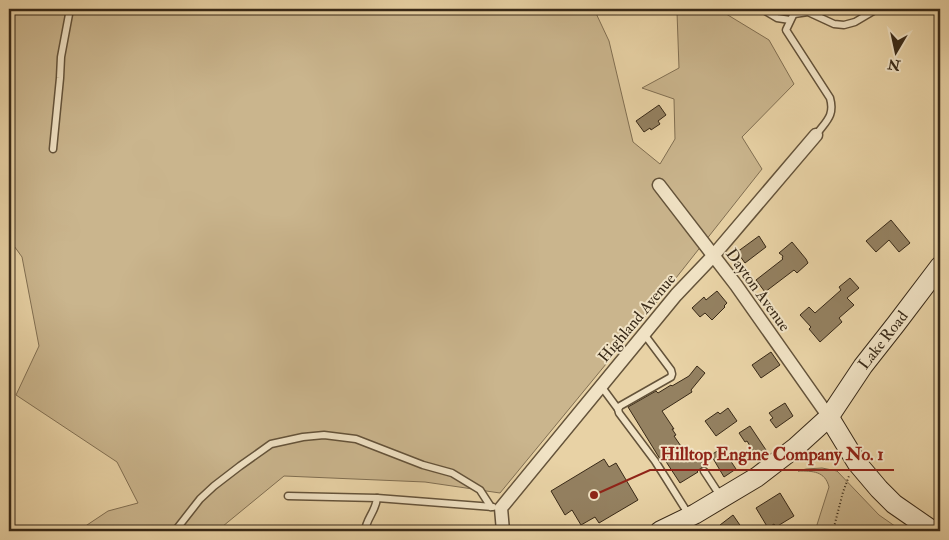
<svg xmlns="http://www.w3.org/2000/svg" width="949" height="540" font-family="'IM FELL Double Pica',serif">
<rect width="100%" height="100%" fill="#e8d2a5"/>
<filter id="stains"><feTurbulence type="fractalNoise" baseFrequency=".004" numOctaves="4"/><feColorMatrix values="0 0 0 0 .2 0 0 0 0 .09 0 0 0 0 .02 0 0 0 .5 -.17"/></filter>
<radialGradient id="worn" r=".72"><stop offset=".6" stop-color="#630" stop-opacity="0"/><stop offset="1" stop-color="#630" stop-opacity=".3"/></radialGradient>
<g fill="#cab58d" stroke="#816f52">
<path d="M9,9h585l15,32 24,101 27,22 15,-25 -1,-40 -32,-11 37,-20 -2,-56 6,-3h35l51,31 25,44 -52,53 20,32 -105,133 -157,191 -75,-11 -141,-6 -67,55h-139l30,-20 30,-8 -21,-41 -101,-67 23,-49 -17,-89 -13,-18z"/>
<path d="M822,468l15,3 42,44 23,16h-87l14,-44c-4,-16 -16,-16 -31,-16l8,-2z"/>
</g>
<g fill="#948161" stroke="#382917">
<path d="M659,105l7,10 -8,6 2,3 -9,6 -1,-2 -6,4 -8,-11z"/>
<path d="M891,220l19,23 -11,9 -10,-12 -13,12 -10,-11z"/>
<path d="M759,236l7,11 -21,16 -8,-11z"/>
<path d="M792,242l14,17 2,4 -11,10 -3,-3 -29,22 -9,-12 27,-21 -1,-1 1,-2 -4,-3z"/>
<path d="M850,278l9,10 -12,10 7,7 -15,13 3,4 -22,20 -11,-13 2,-2 -11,-12 9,-8 6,6 26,-23 -2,-3z"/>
<path d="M717,291l10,12 -3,3 1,1 -13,13 -7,-7 -5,4 -8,-9 12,-11 2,3z"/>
<path d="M771,352l9,13 -19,13 -9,-13z"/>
<path d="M697,366l8,7 -14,17 1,2 -30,19 12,18h-2l4,6 -2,1 11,16h1l5,7 9,-6 7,11 -10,7 1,1 -18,11 -17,-26 -3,2 -32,-52 28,-16 2,2 13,-8 1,1 17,-10z"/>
<path d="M785,403l8,13 -17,12 -6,-8 3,-2 -4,-5z"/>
<path d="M728,408l9,13 -21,15 -11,-15 13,-9 2,2z"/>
<path d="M750,426l18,27 -10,6 -11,-18 -2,1 -6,-9z"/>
<path d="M722,448l14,21 -12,8 -13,-22z"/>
<path d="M604,459l5,8 7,-4 22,37 -39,23 -4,-6 -14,8 -9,-15 -7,5 -14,-24z"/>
<path d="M780,493l14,23 -18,11 -2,-3 -6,4 -12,-20z"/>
<path d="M733,515l11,16h-20l-4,-6z"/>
</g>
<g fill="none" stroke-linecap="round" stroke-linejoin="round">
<g stroke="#64533a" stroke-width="9">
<g id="lane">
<path d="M762,9l15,9 13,2"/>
<path d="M796,9l-10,21 44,68c5,18 -4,23 -14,37"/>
<path d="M794,14l14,-2 26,12 10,1 11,-3 22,-13"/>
<path d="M53,149l7,-71 1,-21 9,-48"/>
<path d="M644,334l27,36 1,4 -1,3 -51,29 -2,3 1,4 36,48 34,54"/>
<path d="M601,386l17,23"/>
<path d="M704,471l17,26"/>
<path d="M288,496l89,2c-1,13 -11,21 -12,33"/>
<path d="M377,498l116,9"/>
<path d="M175,531l25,-32 14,-13 26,-20 31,-22 32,-7 21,-2 32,4 67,26 29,8 28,17 11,17"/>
</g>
</g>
<g stroke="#64533a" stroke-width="15">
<g id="street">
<path d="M659,185l77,100 93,132"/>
<path d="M503,531l-2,-23 175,-213 37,-39 103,-121"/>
</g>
</g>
<g stroke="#382917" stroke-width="21">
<g id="secondary">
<path d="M829,417l28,46 22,26 15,15 39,27"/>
<path id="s1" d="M660,531l35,-17 62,-37 39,-30 33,-30 34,-51 33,-42 44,-58"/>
</g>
</g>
<path stroke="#382917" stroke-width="2" stroke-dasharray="1 2.5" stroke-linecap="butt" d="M833,531l10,-39 6,-16"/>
<use href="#lane" stroke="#f0e2c4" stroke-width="6"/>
<use href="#street" stroke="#f0e2c4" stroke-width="12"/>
<use href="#secondary" stroke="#f0e2c4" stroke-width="19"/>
</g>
<g text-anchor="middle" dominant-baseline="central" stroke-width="4" stroke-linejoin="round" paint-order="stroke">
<g font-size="16" fill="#382917" stroke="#f0e2c4">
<text transform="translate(758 290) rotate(54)">Dayton Avenue</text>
<text transform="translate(637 318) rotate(-50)">Highland Avenue</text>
<text stroke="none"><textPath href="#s1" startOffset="299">Lake Road</textPath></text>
</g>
</g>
<path fill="none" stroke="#8f2418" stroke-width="2" d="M594 495L650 470H894"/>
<circle fill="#8f2418" stroke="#f0e2c4" stroke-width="2" cx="594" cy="495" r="5"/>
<g font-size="18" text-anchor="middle" font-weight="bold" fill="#8f2418" stroke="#f0e2c4" stroke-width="4" stroke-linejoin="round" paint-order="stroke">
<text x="772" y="460">Hilltop Engine Company No. 1</text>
</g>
<rect width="949" height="540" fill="none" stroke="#e8d2a5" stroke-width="30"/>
<rect x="10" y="10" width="929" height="520" fill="none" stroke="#382917" stroke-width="2.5"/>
<rect x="15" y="15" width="919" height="510" fill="none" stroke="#382917"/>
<g transform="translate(896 52) rotate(189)" stroke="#f0e2c4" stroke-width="4" paint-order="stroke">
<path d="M0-4L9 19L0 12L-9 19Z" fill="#382917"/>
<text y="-8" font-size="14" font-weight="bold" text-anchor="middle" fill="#382917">N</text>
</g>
<rect width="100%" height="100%" filter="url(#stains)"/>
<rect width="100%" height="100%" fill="url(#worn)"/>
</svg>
